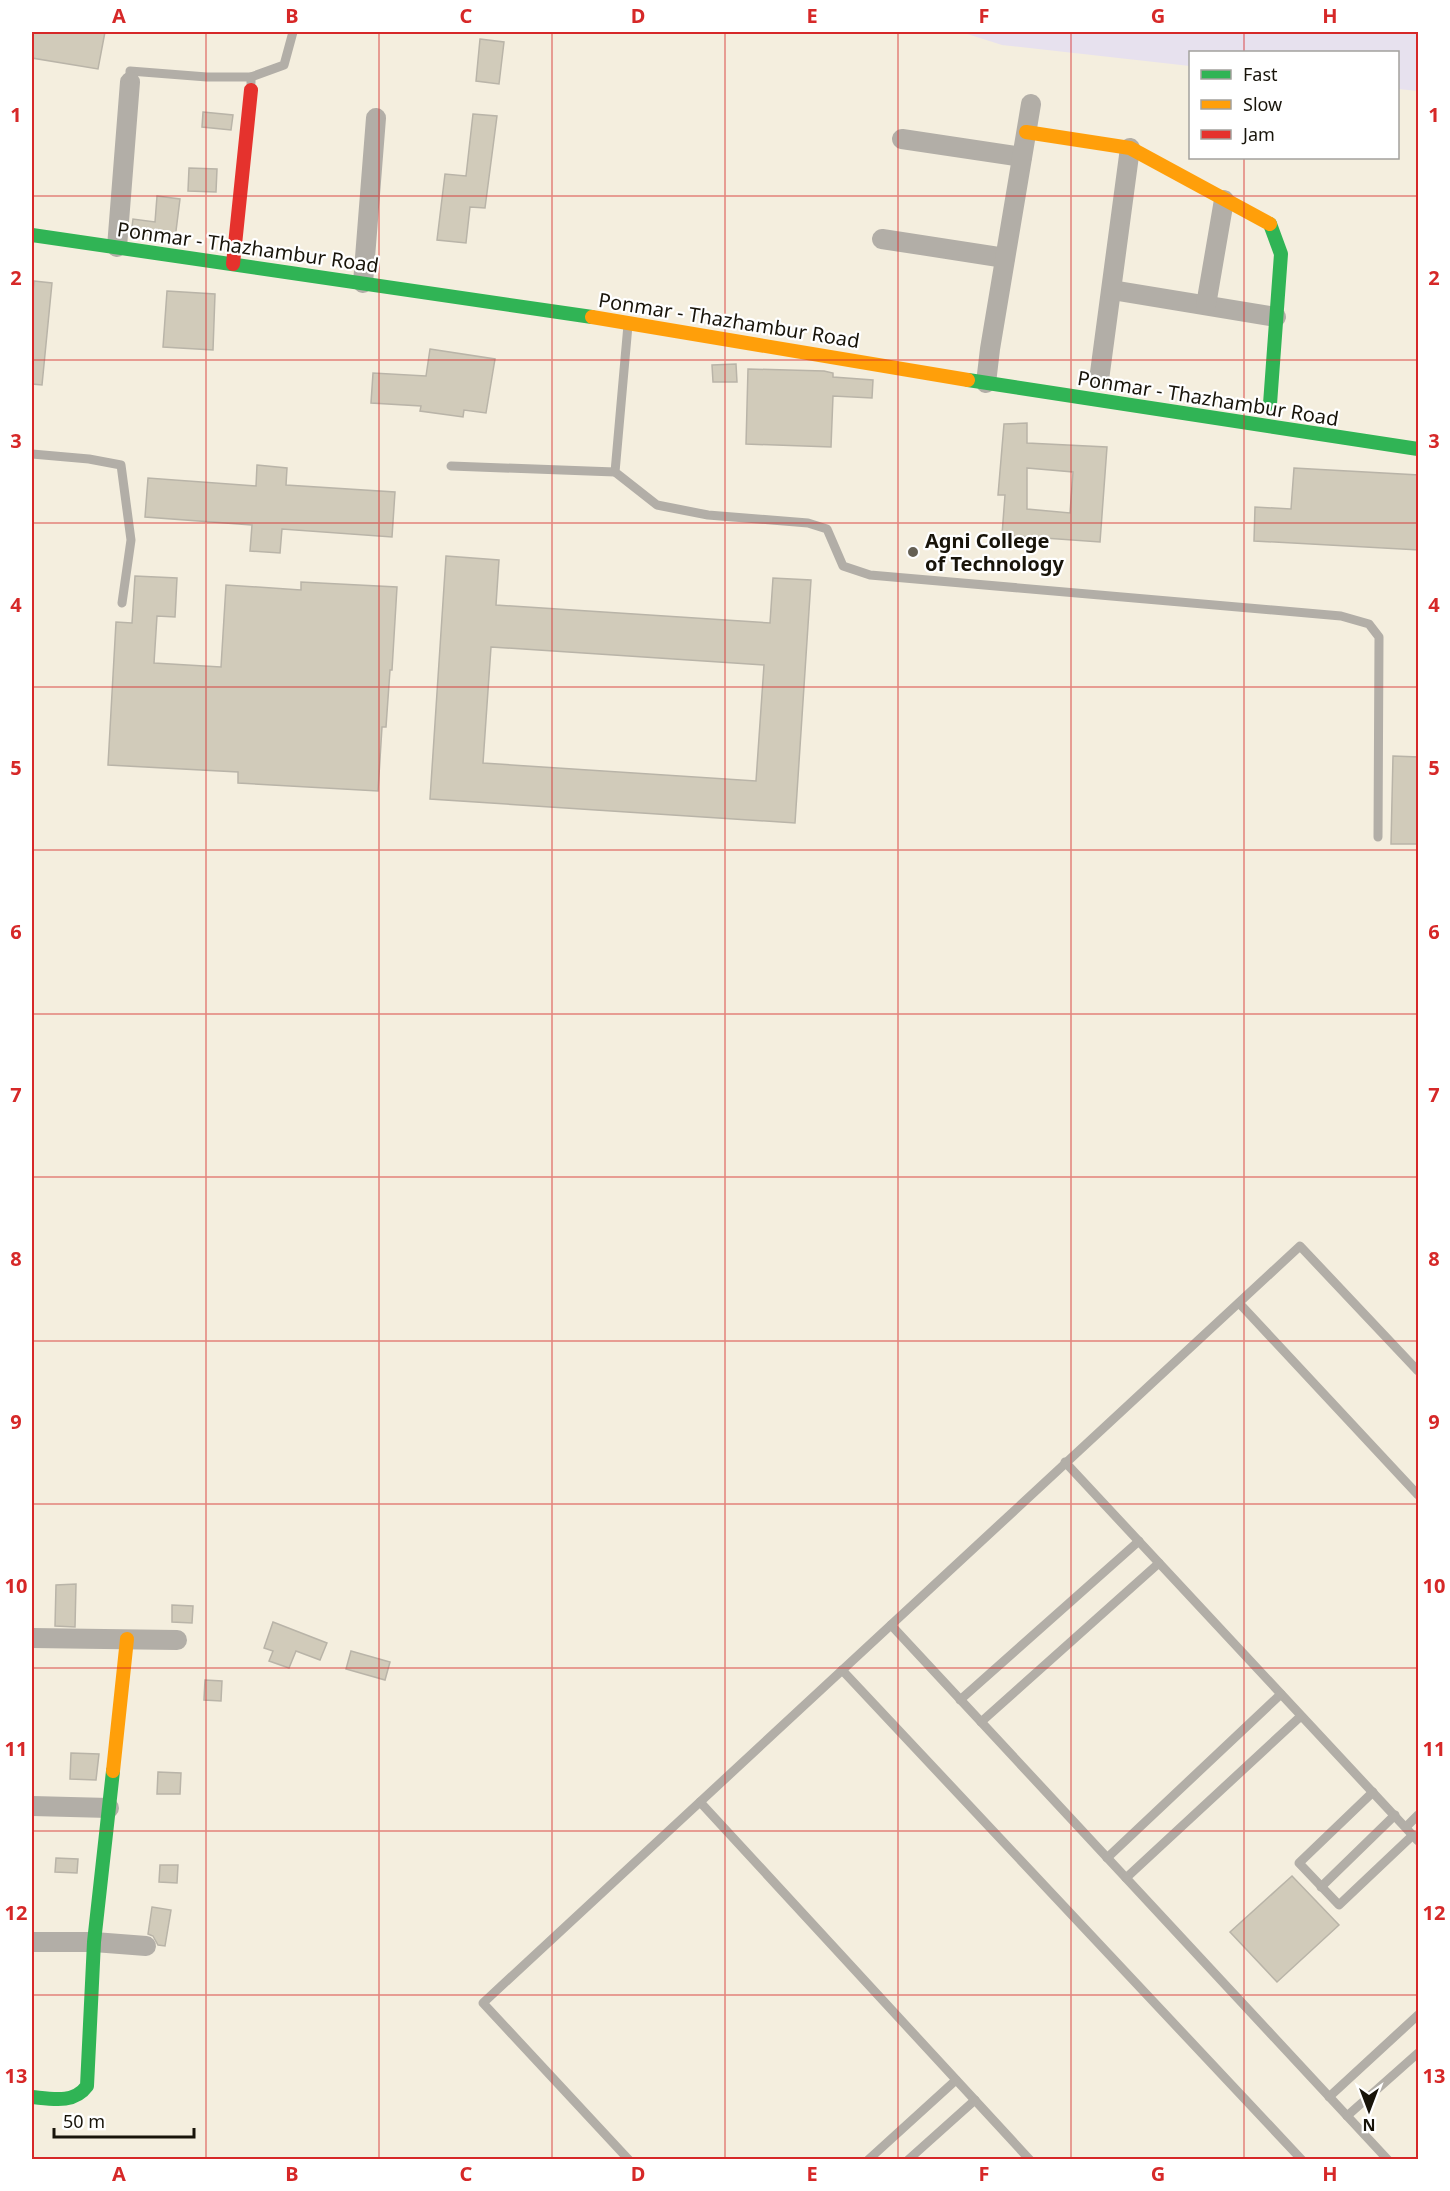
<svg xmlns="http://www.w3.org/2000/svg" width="1450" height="2191" font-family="'Noto Sans',sans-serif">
<rect width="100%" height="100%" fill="#f4eede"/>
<path fill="#e7e1ee" d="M961,32h457v59l-20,-2v-37h-208v14l-188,-21z"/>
<g fill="#d1cbba" stroke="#b9b4a8" stroke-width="1.5" fill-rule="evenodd">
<path d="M32,32h73l-7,37 -66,-11z"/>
<path d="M480,39l24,3 -5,42 -23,-3z"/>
<path d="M203,112l30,3 -2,15 -29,-3z"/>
<path d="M473,114l24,2 -12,92 -15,-1 -4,36 -29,-3 8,-66 21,2z"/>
<path d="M189,168l28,1 -1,23 -28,-1z"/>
<path d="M157,196l23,3 -5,40 -44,-5 2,-15 22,3z"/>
<path d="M34,281l18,2 -10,102 -10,-1v-79z"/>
<path d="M167,291l48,3 -2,56 -50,-3z"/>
<path d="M430,349l65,10 -9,54 -22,-3 -1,7 -43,-6 1,-5 -50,-3 2,-30 53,3z"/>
<path d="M736,364l1,18h-24l-1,-17z"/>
<path d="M748,369l76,2 9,2v4l40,3 -1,18 -39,-2 -2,51 -85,-3z"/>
<path d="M1027,423v20l80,4 -7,95 -98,-7 3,-40h-7l6,-71zM1027,468l46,4 -3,41 -43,-4z"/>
<path d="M257,465l30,3 -1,17 109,7 -3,45 -110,-8 -2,24 -30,-2 2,-26 -107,-8 3,-39 108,8z"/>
<path d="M1294,468l125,7v75l-165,-9 1,-34 36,2z"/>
<path d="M446,556l53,4 -3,45 274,18 3,-45 38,2 -16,243 -365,-24zM491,647l273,18 -8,116 -273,-18z"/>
<path d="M135,576l42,2 -2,39 -18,-1 -3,47 67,4 5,-82 75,5v-8l96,5 -5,83h-2l-4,57h-4l-4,64 -140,-8v-11l-130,-7 8,-143 16,1z"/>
<path d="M1393,756l26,1 -2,87h-26z"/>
<path d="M76,1584l-1,43 -20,-1 1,-41z"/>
<path d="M172,1605l21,1 -1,17 -20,-1z"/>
<path d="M273,1622l54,21 -7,17 -24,-9 -7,17 -20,-7 4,-10 -9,-3z"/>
<path d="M351,1651l39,11 -5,18 -39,-11z"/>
<path d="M205,1680l17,1 -1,20 -17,-1z"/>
<path d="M71,1753l28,1 -3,26 -26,-1z"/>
<path d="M158,1772l23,1 -1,21h-23z"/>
<path d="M56,1858l22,1 -1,14 -22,-1z"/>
<path d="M160,1865h18l-1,18 -18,-1z"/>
<path d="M1292,1876l47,49 -62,57 -47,-50z"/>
<path d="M152,1907l19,3 -6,36 -7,-1 -5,-9 -5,-2z"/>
</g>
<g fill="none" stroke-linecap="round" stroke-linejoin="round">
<g stroke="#b2aea7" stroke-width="9">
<path d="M130,82v-11l77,6h44"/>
<path d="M251,83v-6l33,-12 9,-33"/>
<path d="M628,325l-13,147 42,33 51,10 100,8 19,6 16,37 27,9 471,41 28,8 10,13 -1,200"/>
<path d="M32,454l57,5 32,6 10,75 -9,63"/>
<path d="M451,466l164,6"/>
<path d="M1239,1303l179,192"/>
<path d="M1065,1462l353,379"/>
<path d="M891,1625l497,535"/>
<path d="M842,1670l460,490"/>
<path d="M960,1700l179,-159"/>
<path d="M981,1722l178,-159"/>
<path d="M1373,1792l-74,71 40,42 74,-70"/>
<path d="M700,1802l330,358"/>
<path d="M1406,1827l12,-12"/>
<path d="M1107,1858l174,-164"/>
<path d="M1126,1878l175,-162"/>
<path d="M1321,1887l74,-72"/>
<path d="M1329,2097l89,-82"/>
<path d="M1347,2116l71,-63"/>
<path d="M629,2160l-146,-157 817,-757 118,125"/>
<path d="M868,2160l88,-80"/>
<path d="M908,2160l67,-60"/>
</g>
<g stroke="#b2aea7" stroke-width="20">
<path d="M902,139l120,18"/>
<path d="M882,239l123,19"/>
<path d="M117,247l13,-165"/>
<path d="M363,283l13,-165"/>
<path d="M1112,290l164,27"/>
<path d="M1206,305l18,-105"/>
<path d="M1099,380l31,-232"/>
<path d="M986,383l4,-34 41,-245"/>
<path d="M32,1638l145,2"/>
<path d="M32,1806l77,2"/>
<path d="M32,1942h62l52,4"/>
</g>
<g stroke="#30b455" stroke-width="14">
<path d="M32,235l560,82"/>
<path d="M968,380l450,69"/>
<path d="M1270,404l11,-150 -11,-30"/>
<path d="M32,2097c20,2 42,7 55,-11l7,-144 19,-171"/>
</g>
<g stroke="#ff9f0a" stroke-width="14">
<path d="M1026,132l104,16 140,76"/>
<path d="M592,317l376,63"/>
<path d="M113,1771l14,-132"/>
</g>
<path stroke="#e5322d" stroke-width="14" d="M233,264l18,-174"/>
</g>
<path fill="none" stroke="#d62828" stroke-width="1.5" stroke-opacity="0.55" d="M206,32v2128M379,32v2128M552,32v2128M725,32v2128M898,32v2128M1071,32v2128M1244,32v20M1244,158v2002M32,196h1386M32,360h1386M32,523h1386M32,687h1386M32,850h1386M32,1014h1386M32,1177h1386M32,1341h1386M32,1504h1386M32,1668h1386M32,1831h1386M32,1995h1386"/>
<circle fill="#656054" stroke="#fff" stroke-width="2" cx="913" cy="552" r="6"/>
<g text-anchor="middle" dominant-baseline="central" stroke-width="4.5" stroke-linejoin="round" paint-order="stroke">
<g font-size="20" fill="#18140a" stroke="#fff">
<text transform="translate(248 247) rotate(8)">Ponmar - Thazhambur Road</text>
<text transform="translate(729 320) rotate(9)">Ponmar - Thazhambur Road</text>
<text transform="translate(1208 398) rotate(9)">Ponmar - Thazhambur Road</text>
</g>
<g font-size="20" font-weight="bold" fill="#18140a" stroke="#fff" text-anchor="start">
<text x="925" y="540">Agni College<tspan x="925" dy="23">of Technology</tspan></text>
</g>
</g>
<rect width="1450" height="2191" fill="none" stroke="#ffffff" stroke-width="66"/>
<rect x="1189" y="51" width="210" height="108" fill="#ffffff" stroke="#a3a19d" stroke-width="1.5"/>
<rect x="1201" y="70" width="30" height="9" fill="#30b455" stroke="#a3a19d" stroke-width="1.5"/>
<text x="1243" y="81" font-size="18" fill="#18140a">Fast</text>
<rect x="1201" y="100" width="30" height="9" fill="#ff9f0a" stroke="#a3a19d" stroke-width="1.5"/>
<text x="1243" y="111" font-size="18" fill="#18140a">Slow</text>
<rect x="1201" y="130" width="30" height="9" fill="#e5322d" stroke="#a3a19d" stroke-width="1.5"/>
<text x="1243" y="141" font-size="18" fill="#18140a">Jam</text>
<g transform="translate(1369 2110) rotate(180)" stroke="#ffffff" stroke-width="4.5" paint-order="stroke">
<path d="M0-4.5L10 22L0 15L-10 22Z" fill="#18140a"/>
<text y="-9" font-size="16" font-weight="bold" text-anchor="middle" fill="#18140a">N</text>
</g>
<path d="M54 2128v9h140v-9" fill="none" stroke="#18140a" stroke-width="3"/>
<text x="63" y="2128" font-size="18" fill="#18140a" stroke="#ffffff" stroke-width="4.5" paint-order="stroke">50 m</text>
<rect x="33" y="33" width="1384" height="2125" fill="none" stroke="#d62828" stroke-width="2"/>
<g font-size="20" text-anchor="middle" font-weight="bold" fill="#d62828">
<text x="119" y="23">A</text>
<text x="292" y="23">B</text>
<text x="466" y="23">C</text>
<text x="638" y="23">D</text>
<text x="812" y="23">E</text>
<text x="984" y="23">F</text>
<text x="1158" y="23">G</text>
<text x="1330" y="23">H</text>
<text x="16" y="122">1</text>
<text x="1434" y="122">1</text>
<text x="16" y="285">2</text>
<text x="1434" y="285">2</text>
<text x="16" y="448">3</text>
<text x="1434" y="448">3</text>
<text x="16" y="612">4</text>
<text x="1434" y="612">4</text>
<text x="16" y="775">5</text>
<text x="1434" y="775">5</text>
<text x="16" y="939">6</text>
<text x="1434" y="939">6</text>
<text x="16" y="1102">7</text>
<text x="1434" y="1102">7</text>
<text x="16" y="1266">8</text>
<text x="1434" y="1266">8</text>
<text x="16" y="1429">9</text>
<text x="1434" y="1429">9</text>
<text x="16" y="1593">10</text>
<text x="1434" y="1593">10</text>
<text x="16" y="1756">11</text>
<text x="1434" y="1756">11</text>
<text x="16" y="1920">12</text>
<text x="1434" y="1920">12</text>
<text x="16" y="2083">13</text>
<text x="1434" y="2083">13</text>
<text x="119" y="2181">A</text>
<text x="292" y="2181">B</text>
<text x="466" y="2181">C</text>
<text x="638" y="2181">D</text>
<text x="812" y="2181">E</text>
<text x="984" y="2181">F</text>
<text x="1158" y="2181">G</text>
<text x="1330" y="2181">H</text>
</g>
</svg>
